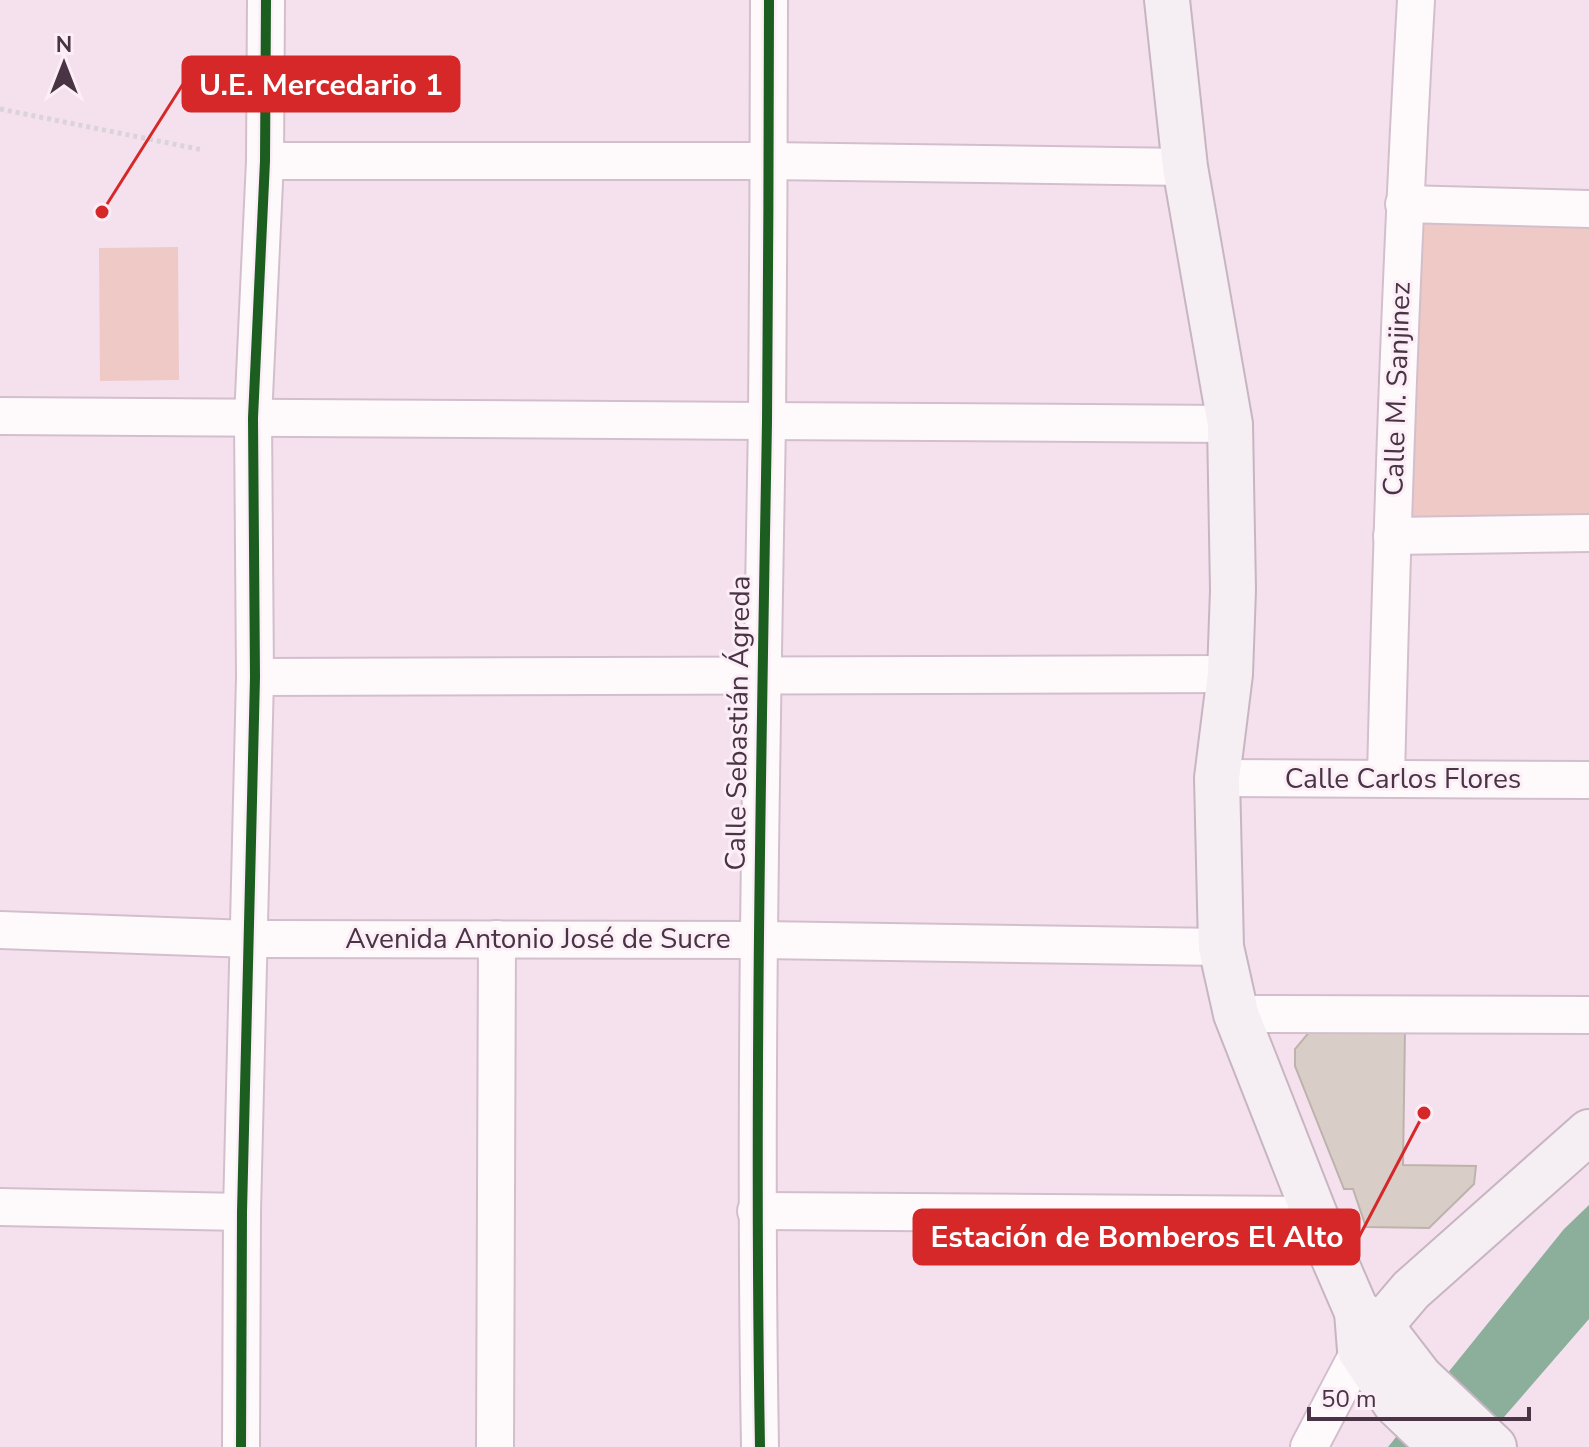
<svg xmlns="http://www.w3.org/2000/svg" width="1589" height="1447" font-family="'Nunito Sans',sans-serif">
<rect width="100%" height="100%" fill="#f5e1ee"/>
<g fill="#eec9c6">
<path d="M1425,213l164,6v308l-171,-7 -12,-9 8,-288z"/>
<path d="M178,247l1,133 -79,1 -1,-133z"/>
</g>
<path fill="#8caf9b" d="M1589,1205v114l-111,128h-90l176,-218z"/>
<path fill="#d9cdc7" stroke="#beb2ac" stroke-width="2" d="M1405,1029l-2,136 73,1 -2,18 -45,44 -63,-1 -13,-38h-9l-49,-123v-17l16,-19z"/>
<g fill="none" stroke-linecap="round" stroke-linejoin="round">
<g stroke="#d3bfcc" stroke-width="40">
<g id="minor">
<path d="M265,161h503l417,6"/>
<path d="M1404,204l185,5"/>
<path d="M0,416l1230,8"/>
<path d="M1392,536l197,-3"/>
<path d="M255,677l975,-3"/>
<path d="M1217,778l372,2"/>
<path d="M1386,778c6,-259 15,-519 30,-778"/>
<path d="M0,930l250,9 509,1 462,7"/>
<path d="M1236,1014l353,1"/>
<path d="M0,1207l242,5"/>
<path d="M756,1211l559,4"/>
<path d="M241,1447l1,-235 13,-535 -2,-259 12,-257 1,-161"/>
<path d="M495,1447l2,-508"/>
<path d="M760,1447c-6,-342 1,-683 7,-1025 2,-141 1,-281 2,-422"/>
<path d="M1309,1447l51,-97"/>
</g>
</g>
<g stroke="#c8b5c2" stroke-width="48">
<g id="major">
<path d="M1167,0l18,167 45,257 3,166 -3,84 -13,104 4,169 15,67 79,201 42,97 3,38 35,53 46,44"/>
<path d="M1357,1312l23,13 40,52 74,70"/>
<path d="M1360,1350l51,-60 178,-158"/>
</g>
</g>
<path stroke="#dad3d8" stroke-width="5" stroke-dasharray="4 4" stroke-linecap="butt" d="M0,109l203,41"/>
<use href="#minor" stroke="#fefafc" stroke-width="36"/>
<use href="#major" stroke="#f5eef3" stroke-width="44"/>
<g stroke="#fbeef7" stroke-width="15">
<g id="cycleway">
<path d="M241,1447l1,-235 13,-535 -2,-259 12,-257 1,-161"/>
<path d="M760,1447c-6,-342 1,-683 7,-1025 2,-141 1,-281 2,-422"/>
</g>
</g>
<use href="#cycleway" stroke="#1b5e20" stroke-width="10"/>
</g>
<g text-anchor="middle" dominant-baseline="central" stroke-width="6" stroke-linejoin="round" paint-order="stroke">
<g font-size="28" fill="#4a3344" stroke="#fbeef7">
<text transform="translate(1397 389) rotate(-88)">Calle M. Sanjinez</text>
<text transform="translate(738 723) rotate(-89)">Calle Sebastián Ágreda</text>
<text x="1403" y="779">Calle Carlos Flores</text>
<text x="538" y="939">Avenida Antonio José de Sucre</text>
</g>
</g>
<path fill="none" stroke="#d62828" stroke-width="3" d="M102 212L183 84M1424 1113L1359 1237"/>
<g fill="#d62828" stroke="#fbeef7" stroke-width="3">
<circle cx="102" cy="212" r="8"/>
<circle cx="1424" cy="1113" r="8"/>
</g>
<g fill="#d62828" stroke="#d62828" stroke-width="3">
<rect x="183" y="57" width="276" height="54" rx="8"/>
<rect x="914" y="1210" width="445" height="54" rx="8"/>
</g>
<g font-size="30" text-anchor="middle" font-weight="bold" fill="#fff">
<text x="321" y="95">U.E. Mercedario 1</text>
<text x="1137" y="1247">Estación de Bomberos El Alto</text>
</g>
<g transform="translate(64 64)" stroke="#fbeef7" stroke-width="6" paint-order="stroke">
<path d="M0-6L14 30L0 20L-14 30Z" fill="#4a3344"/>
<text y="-12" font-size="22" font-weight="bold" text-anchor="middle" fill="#4a3344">N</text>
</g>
<path d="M1309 1407v12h220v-12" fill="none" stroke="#4a3344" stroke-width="4"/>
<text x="1321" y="1407" font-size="24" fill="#4a3344" stroke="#fbeef7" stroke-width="6" paint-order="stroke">50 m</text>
</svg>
